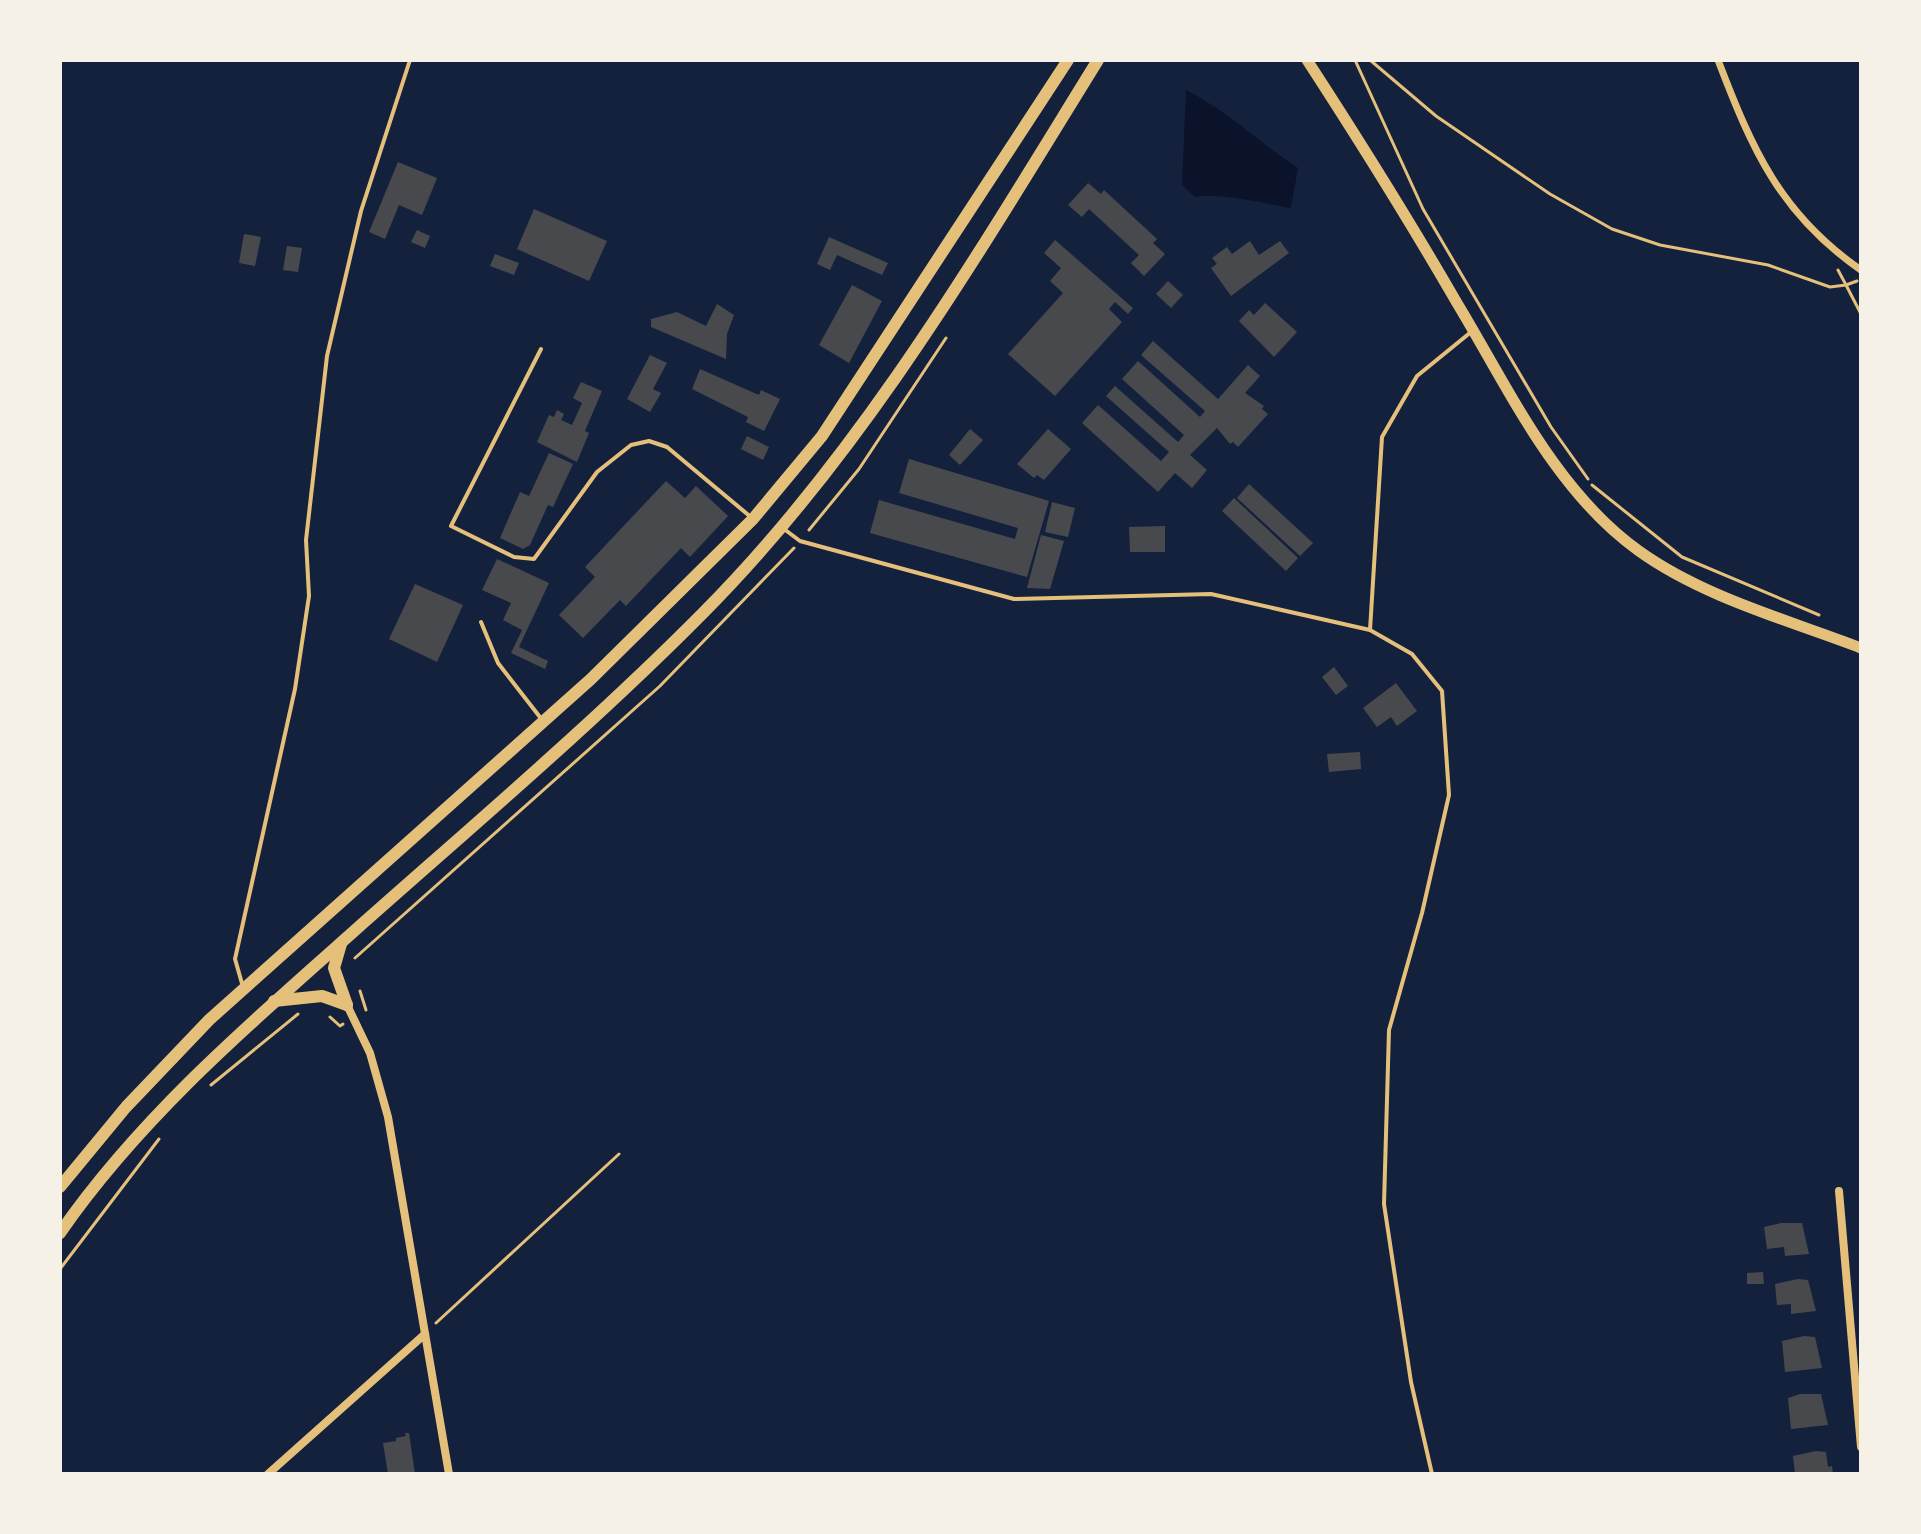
<svg xmlns="http://www.w3.org/2000/svg" width="1921" height="1534" font-family="'Zilla Slab',serif">
<rect width="100%" height="100%" fill="#14213d"/>
<path fill="#0b132b" d="M1186,90c41,21 73,52 112,78l-7,40c-27,-4 -72,-16 -96,-11l-13,-12z"/>
<g fill="#48494c">
<path d="M398,162l39,16 -15,37 -23,-10 -14,34 -16,-7z"/>
<path d="M1088,183l13,11 3,-4 53,49 -4,4 12,11 -21,22 -13,-13 8,-8 -50,-46 -7,8 -14,-12z"/>
<path d="M534,209l73,32 -18,40 -72,-32z"/>
<path d="M417,230l13,6 -5,12 -14,-6z"/>
<path d="M244,234l17,3 -6,29 -16,-3z"/>
<path d="M829,237l59,26 -6,12 -45,-20 -7,15 -13,-6z"/>
<path d="M1055,240l78,68 -5,6 -13,-12 -6,7 13,13 -67,74 -47,-42 55,-61 -13,-12 11,-13 -17,-15z"/>
<path d="M1250,241l9,14 21,-14 9,12 -58,43 -20,-28 6,-4 -5,-6 15,-11 5,7z"/>
<path d="M287,246l15,2 -4,24 -15,-2z"/>
<path d="M495,254l24,9 -5,12 -24,-9z"/>
<path d="M1168,281l15,14 -12,13 -15,-14z"/>
<path d="M852,285l30,16 -33,62 -30,-18z"/>
<path d="M1265,303l32,29 -23,25 -35,-36 10,-11 5,5z"/>
<path d="M717,304l17,11 -7,19 -1,25 -75,-32v-8l26,-7 29,14z"/>
<path d="M1153,341l65,58 30,-34 12,11 -15,17 19,13 -2,3 6,5 -30,33 -5,-5 -3,2 -13,-16 -27,27 17,15 -15,18 -17,-15 -17,19 -76,-69 16,-18 63,56 8,-9 -63,-56 9,-10 63,56 6,-7 -62,-56 16,-18 62,56 5,-6 -64,-56z"/>
<path d="M650,355l17,8 -14,26 8,4 -11,19 -23,-13z"/>
<path d="M700,369l59,26 2,-5 19,9 -16,32 -18,-9 2,-5 -56,-28z"/>
<path d="M581,382l21,9 -17,40 4,2 -12,29 -40,-20 12,-27 5,2 3,-7 7,4 -3,6 11,5 10,-22 -9,-5z"/>
<path d="M970,429l13,11 -23,25 -11,-10z"/>
<path d="M1048,429l23,20 -27,31 -7,-5 -3,3 -17,-14z"/>
<path d="M747,436l22,11 -6,13 -22,-11z"/>
<path d="M549,453l24,11 -20,43 -5,-2 -18,40 -7,4 -23,-11 20,-46 9,4z"/>
<path d="M909,459l140,42 -22,76 -157,-44 9,-33 136,39 3,-11 -119,-35z"/>
<path d="M666,481l19,17 11,-12 32,30 -38,41 -9,-9 -55,58 -6,-6 -37,38 -24,-23 36,-38 -10,-10z"/>
<path d="M1249,484l64,59 -13,13 -63,-58z"/>
<path d="M1234,498l64,60 -12,13 -64,-60z"/>
<path d="M1052,502l23,6 -7,29 -23,-5z"/>
<path d="M1165,526v26h-35l-1,-25z"/>
<path d="M1041,535l23,6 -14,48 -23,-1z"/>
<path d="M497,559l52,24 -30,64 29,14 -3,8 -34,-16 11,-23 -19,-10 8,-17 -29,-13z"/>
<path d="M415,584l48,21 -26,57 -48,-23z"/>
<path d="M1334,667l14,19 -12,9 -14,-18z"/>
<path d="M1396,683l21,28 -20,15 -6,-9 -14,10 -14,-19z"/>
<path d="M1360,752l1,17 -32,3 -2,-18z"/>
<path d="M1781,1223h21l7,31 -24,2 -1,-9 -17,2 -3,-22z"/>
<path d="M1763,1272l1,12h-17v-11z"/>
<path d="M1798,1279l10,1 8,31 -25,3v-10l-14,1 -2,-21z"/>
<path d="M1804,1336l11,1 7,31 -37,4 -3,-31z"/>
<path d="M1800,1394h21l7,31 -37,4 -3,-31z"/>
<path d="M405,1433h4l6,41h-27l-5,-31 13,-2v-3l10,-2z"/>
<path d="M1816,1451l10,1 2,15 4,-1 1,8h-38l-2,-18z"/>
</g>
<g fill="none" stroke-linecap="round" stroke-linejoin="round">
<g stroke="#e5c07b" stroke-width="3">
<path d="M1355,60l68,149 128,218 37,52"/>
<path d="M1370,60l66,56 114,78 62,35 48,16 108,20 62,22 16,-2 -8,-15"/>
<path d="M1857,281l-11,4 15,29"/>
<path d="M1592,485l90,72 137,58"/>
<path d="M809,530l50,-61 87,-131"/>
<path d="M355,958l305,-272 134,-138"/>
<path d="M360,991l6,19"/>
<path d="M330,1017l10,9 3,-2"/>
<path d="M211,1085l87,-71"/>
<path d="M60,1269l99,-130"/>
<path d="M436,1323l183,-169"/>
</g>
<g stroke="#e5c07b" stroke-width="4">
<path d="M541,349l-90,177 63,31 20,2 63,-87 34,-27 18,-4 18,6 85,71"/>
<path d="M784,529l16,12 214,58 197,-5 159,36 42,24 30,37 7,104 -27,118 -33,117 -5,174 27,178 21,92"/>
<path d="M481,622l17,41 45,58"/>
<path d="M1370,630l12,-193 35,-61 54,-44"/>
<path d="M243,987l-8,-28 60,-270 14,-93 -3,-56 21,-184 34,-145 49,-151"/>
</g>
<path stroke="#e5c07b" stroke-width="7" d="M1718,60c34,89 62,154 143,210"/>
<g stroke="#e5c07b" stroke-width="8">
<path d="M347,1005l23,48 18,64 61,357"/>
<path d="M1839,1191l22,256"/>
<path d="M268,1474l157,-140"/>
</g>
<path stroke="#e5c07b" stroke-width="11" d="M1307,60c52,80 102,160 150,243 52,86 98,188 182,248 64,46 149,69 222,97"/>
<g stroke="#e5c07b" stroke-width="12">
<path d="M341,944l-7,24 13,37"/>
<path d="M274,1001l48,-5 25,9"/>
<path d="M60,1187l66,-80 83,-87 382,-341 162,-160 69,-83 246,-376"/>
<path d="M60,1233c79,-114 188,-208 292,-300 118,-105 240,-208 351,-320 160,-161 276,-361 395,-553"/>
</g>
</g>
<rect width="1921" height="1534" fill="none" stroke="#f6f1e7" stroke-width="124"/>
</svg>
